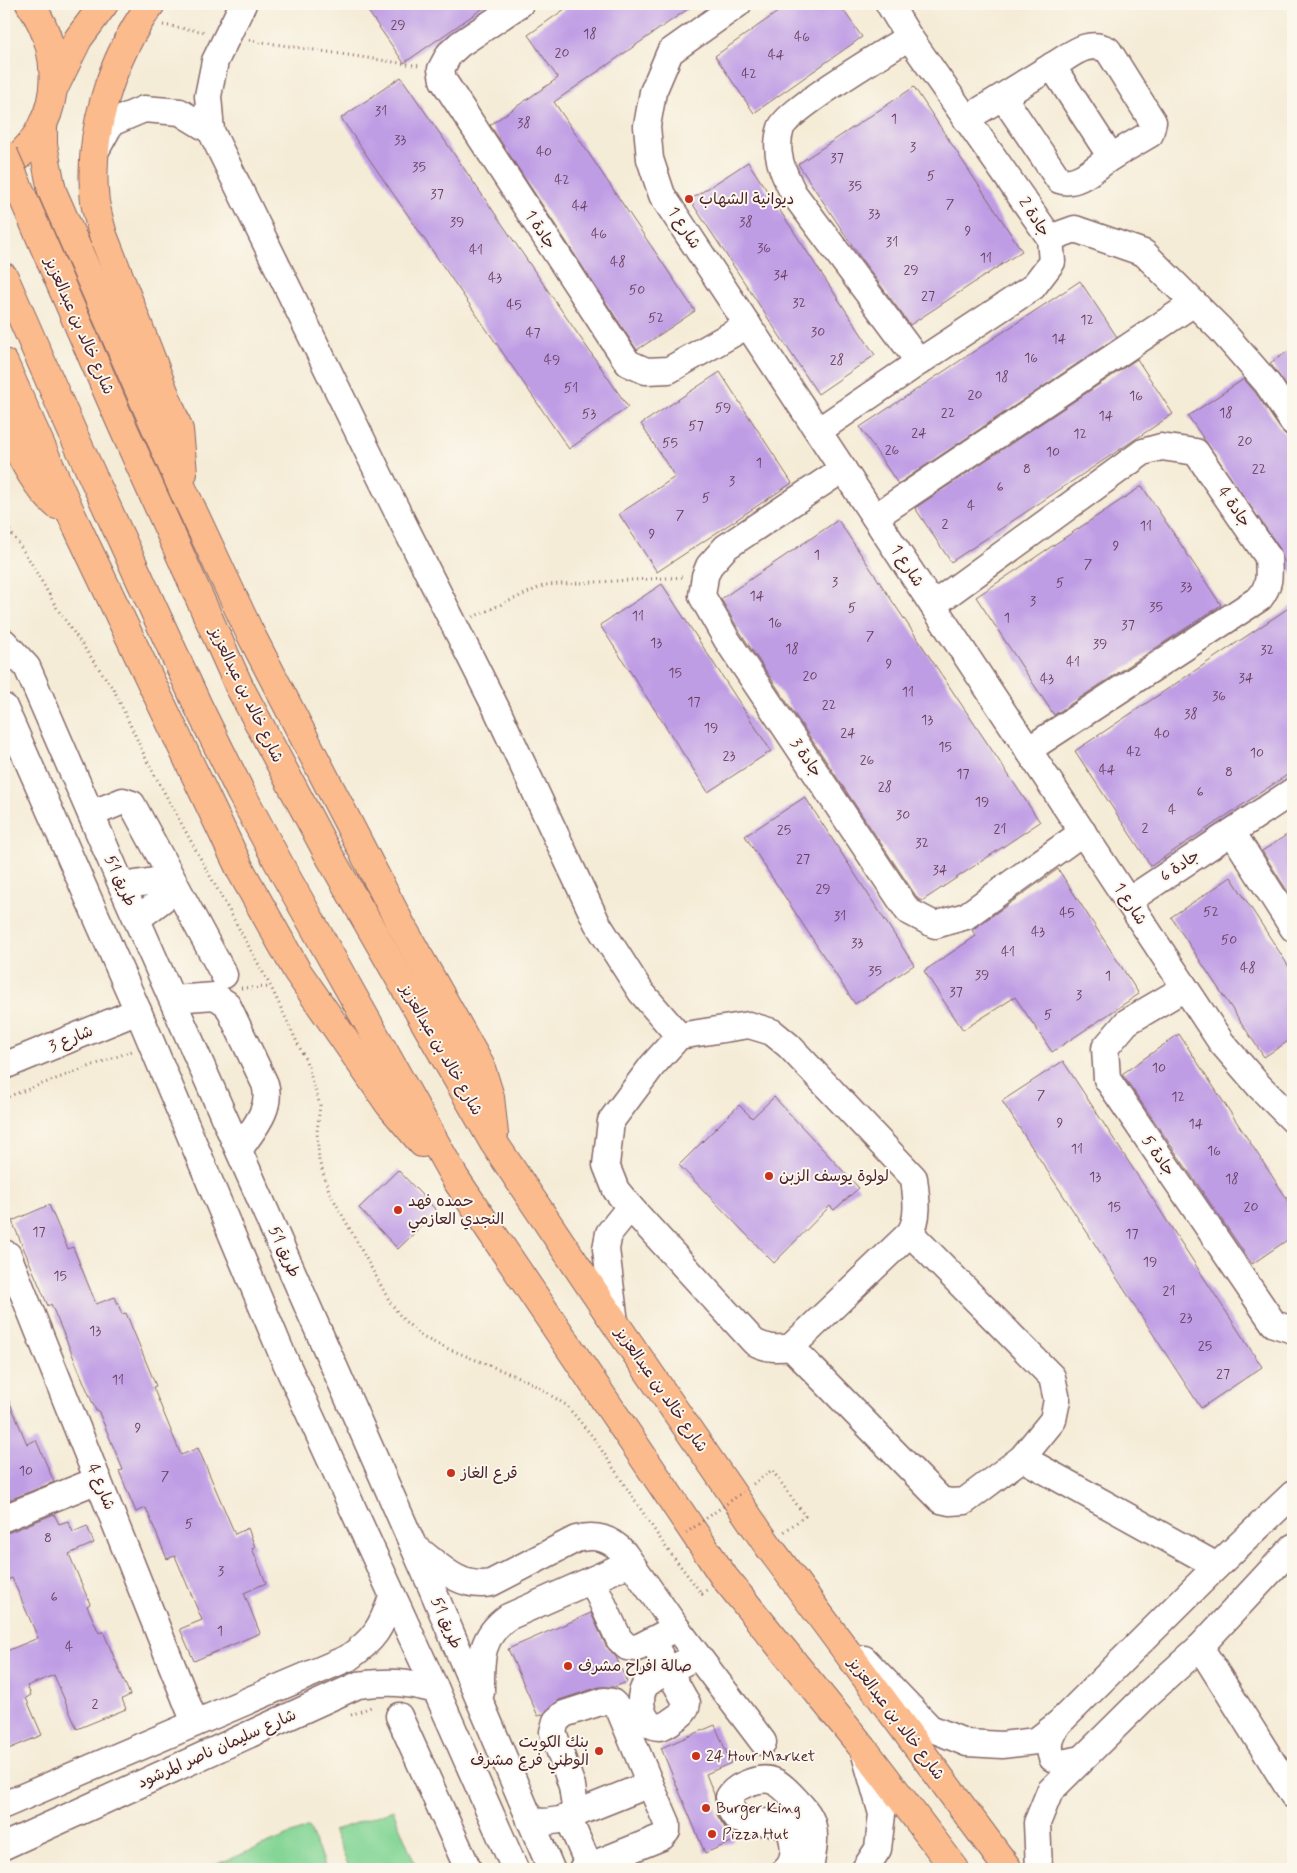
<svg xmlns="http://www.w3.org/2000/svg" width="1297" height="1873" font-family="Mynerve,'Playpen Sans Arabic',sans-serif">
<rect width="100%" height="100%" fill="#fbf7ec"/>
<filter id="ink" filterUnits="userSpaceOnUse"><feTurbulence type="fractalNoise" baseFrequency=".02" numOctaves="2"/><feDisplacementMap in="SourceGraphic" scale="10" xChannelSelector="R" yChannelSelector="G"/><feConvolveMatrix kernelMatrix="1 2 1 2 8 2 1 2 1" color-interpolation-filters="sRGB"/></filter>
<filter id="wash" filterUnits="userSpaceOnUse"><feTurbulence type="fractalNoise" baseFrequency=".0096" numOctaves="4" result="noise"/><feDisplacementMap in="SourceGraphic" scale="20" xChannelSelector="R" yChannelSelector="G"/><feGaussianBlur stdDeviation="1.12" result="paint"/><feColorMatrix in="noise" values="0 0 0 0 0 0 0 0 0 0 0 0 0 0 0 0 0 1.4 0 .05"/><feComposite in="paint" operator="in"/></filter>
<g filter="url(#wash)">
<rect width="100%" height="100%" fill="#f5ecd7"/>
<g fill="#85d696" stroke="#687a60">
<path d="M393,1810l24,59h-67l-17,-38z"/>
<path d="M309,1827l17,42h-121z"/>
</g>
<g id="blocks">
<g fill="#bf9de5">
<path d="M363,4h126l-85,59z"/>
<path d="M572,4h123l-141,98 141,209 -58,39 -147,-225 68,-47 -30,-43z"/>
<path d="M789,4h50l23,33 -108,76 -39,-57z"/>
<path d="M401,77l227,330 -59,42 -228,-331z"/>
<path d="M914,87l108,164 -112,74 -48,-65 -64,-96z"/>
<path d="M748,162l127,193 -57,39 -128,-194z"/>
<path d="M1080,281l37,56 -219,147 -38,-57z"/>
<path d="M1293,348v47l-23,-32z"/>
<path d="M1137,359l36,55 -222,148 -36,-54z"/>
<path d="M720,372l72,111 -135,89 -38,-58 56,-37 -34,-53z"/>
<path d="M1244,379l11,13 26,38 5,5 7,2v138l-10,-16 -3,-10 -92,-133z"/>
<path d="M1142,486l79,119 -167,110 -78,-118z"/>
<path d="M838,520l202,302 -118,79 -4,-2 -178,-267 -19,-33z"/>
<path d="M662,584l109,167 -63,41 -108,-167z"/>
<path d="M1293,605v166l-142,95 -76,-115z"/>
<path d="M805,797l109,168 -59,39 -110,-168z"/>
<path d="M1293,831v69l-31,-49z"/>
<path d="M1058,869l81,125 -87,58 -37,-55 -52,33 -39,-59 52,-35 -4,-6z"/>
<path d="M1231,877l62,96v65l-29,19 -93,-140z"/>
<path d="M1179,1034l114,174v28l-41,28 -130,-190z"/>
<path d="M1063,1061l199,306 -61,41 -199,-307z"/>
<path d="M774,1097l85,91 -25,22 -4,-4 -56,57 -95,-98 60,-60 13,13z"/>
<path d="M398,1170l39,41 -39,38 -39,-41z"/>
<path d="M49,1205l19,44 5,-2 23,57 19,-7 7,17 4,-1 30,73 -3,1 28,68 17,-7 37,86 13,-6 7,19 -3,1 14,35 -22,10 16,40 -66,28 -14,-32 22,-9 -27,-64 -8,3 -21,-51 -10,4 -17,-41 4,-1 -25,-60 -2,1 -45,-107 -3,2 -36,-85z"/>
<path d="M4,1389l23,55 9,-4 18,42 -50,20z"/>
<path d="M54,1514l5,10 9,-3 5,11 14,-6 7,17 -25,11 21,50 -3,2 12,27 4,-2 27,64 -8,4 4,10 -49,20 -23,-54 -27,11 4,9 -5,3 16,37 -38,16v-99l34,-14 -26,-60 -8,3v-48l6,-1z"/>
<path d="M591,1613l15,33 10,11 11,25 -13,5h-15l-40,13 -15,14 -6,2 -30,-67z"/>
<path d="M715,1725l16,38 -25,11 8,20 3,21 8,13 5,3 4,10 -29,12 -44,-105z"/>
</g>
</g>
</g>
<g filter="url(#ink)">
<use href="#blocks" fill-opacity="0" stroke="#866767" stroke-width="1"/>
<g fill="none" stroke-linecap="round" stroke-linejoin="round">
<g stroke="#866767" stroke-width="29">
<g id="minor">
<path d="M243,4l-28,57 -7,35 3,35 181,370 105,209 100,213 44,69 38,44"/>
<path d="M520,4l-60,40 -11,10 -8,15 2,11 185,283 18,8 23,-1 79,-45"/>
<path d="M738,4l-68,48 -17,40 -6,34 3,33 12,36 559,847 38,44 34,34"/>
<path d="M909,37c-21,13 -123,74 -128,91 -8,24 2,45 13,66l125,168"/>
<path d="M1052,66c20,-11 34,-27 56,-16l45,72 -3,12 -39,23"/>
<path d="M966,119l86,-53 59,91c-14,9 -34,30 -52,23l-56,-83"/>
<path d="M95,152l16,-29 33,-14 36,3 31,19"/>
<path d="M1050,238l25,-9 69,24 76,76 47,54 26,39"/>
<path d="M818,431l101,-69 114,-75 19,-25 -2,-24 -141,-201 -20,-33"/>
<path d="M843,469l-117,78 -17,19 -4,10 -3,20 25,44 181,271 27,14 31,-9 117,-84"/>
<path d="M875,517l319,-214"/>
<path d="M933,605l210,-153 18,-5 35,5 72,105c1,18 3,26 -8,41l-232,152"/>
<path d="M4,642l23,25 95,219 309,700 120,283"/>
<path d="M4,707l134,304 144,343 154,336 79,179"/>
<path d="M91,814l32,-13 9,3 92,171"/>
<path d="M1232,832l61,96"/>
<path d="M122,886l39,-6 14,5"/>
<path d="M1128,901l165,-110"/>
<path d="M137,919l29,-22 9,-12"/>
<path d="M1185,988l-58,34 -22,26 2,31 167,245 19,6"/>
<path d="M173,999l42,-3 12,8 38,80c8,25 -13,46 -26,66"/>
<path d="M749,1025l23,7 17,14 125,132c2,18 6,39 -4,55l-119,114c-14,2 -24,2 -37,-5l-124,-135 -14,-17 -10,-25 5,-44 41,-55 27,-30z"/>
<path d="M4,1066l134,-55"/>
<path d="M4,1253l4,2 187,468"/>
<path d="M615,1323l-9,-74 3,-16 21,-26"/>
<path d="M791,1347l150,153 9,2 15,-1 57,-43 31,-38 4,-20 -5,-23 -142,-144"/>
<path d="M1022,1458l195,108"/>
<path d="M4,1518l94,-38"/>
<path d="M416,1548c24,18 43,41 75,35l85,-44c20,-5 34,-1 48,14l52,74 87,115"/>
<path d="M592,1580l27,59 8,8 10,1 31,-16"/>
<path d="M652,1641l33,59 2,3c-1,8 -5,11 -11,15 -5,3 -11,9 -17,9 -17,0 -24,-32 -12,-43 11,-10 36,-20 50,-28"/>
<path d="M1200,1647l93,148"/>
<path d="M864,1659l66,69 37,15 35,2 34,-4 22,-17 159,-158 76,-72"/>
<path d="M481,1692c0,-32 -2,-54 27,-75l122,-54"/>
<path d="M399,1716l69,153"/>
<path d="M1058,1724c-7,13 -11,20 -6,34l9,5 21,-4"/>
<path d="M864,1751l18,63 -4,35 -13,20"/>
<path d="M4,1805l344,-147c27,-19 33,-30 44,-61"/>
<path d="M576,1814l-4,-28 -19,-54 3,-11 8,-7 40,-13 8,1 7,7 31,75"/>
<path d="M568,1817l21,49"/>
<path d="M530,1821l15,1 15,-2 90,-36 17,39v8l-5,6 -80,32"/>
<path d="M4,1846l354,-161c33,-4 46,-3 78,5"/>
<path d="M786,1869c12,-12 8,-29 2,-43 -17,-6 -34,-2 -51,-7l-5,-7 -3,-15c6,-9 12,-11 22,-15 22,-8 31,3 46,19 7,8 14,15 16,26 3,13 -1,29 -3,42"/>
<path d="M1039,1869l-2,-46 13,-32 98,-97 52,-47 93,-100"/>
</g>
</g>
<g stroke="#866767" stroke-width="30">
<g id="major">
<path d="M151,4c-40,54 -64,131 -56,198 2,11 5,22 8,33l76,195 4,43"/>
<path d="M56,84l22,-45 26,-35"/>
<path d="M43,123v22l9,46 131,299 66,141 151,292 80,142 10,32 4,37"/>
<path d="M4,167c58,-36 63,-111 26,-163"/>
<path d="M4,277l71,161 124,270 42,85 43,80 171,305 269,399 139,171 92,121"/>
<path d="M4,363l70,157 167,351 56,100 92,133 33,39"/>
<path d="M4,423c15,28 29,62 53,82"/>
<path d="M239,686l87,164 168,293 121,180 152,221 241,325"/>
</g>
</g>
<g stroke="#866767" stroke-width="3" stroke-dasharray="1 4" stroke-linecap="butt">
<path d="M163,25l43,7"/>
<path d="M249,40l171,26"/>
<path d="M4,522l26,39 28,49 56,80 33,71 124,226 35,74 14,44 -3,27 2,29 10,30 61,111 11,15 21,20 22,10 84,34 38,24 27,32 72,109 37,48 5,-4"/>
<path d="M473,617l72,-32 139,-8"/>
<path d="M241,988l30,-1"/>
<path d="M4,1098l128,-47"/>
<path d="M753,1484l19,-14 33,46 -21,16"/>
<path d="M351,1715l20,-8"/>
</g>
<use href="#minor" stroke="#fff" stroke-width="26"/>
<use href="#major" stroke="#fbbb8d" stroke-width="28"/>
<g stroke="#866767" stroke-width="30" stroke-linecap="butt">
<path id="major-bridge" d="M4,154l117,269 118,263"/>
</g>
<path stroke="#866767" stroke-width="3" stroke-dasharray="1 4" stroke-linecap="butt" d="M686,1533l57,-41"/>
<use href="#major-bridge" stroke="#fbbb8d" stroke-width="28"/>
</g>
</g>
<g fill="#c8321e" stroke="#fbf7ec" stroke-width="2">
<circle cx="689" cy="199" r="5"/>
<circle cx="769" cy="1176" r="5"/>
<circle cx="398" cy="1210" r="5"/>
<circle cx="451" cy="1473" r="5"/>
<circle cx="568" cy="1666" r="5"/>
<circle cx="599" cy="1751" r="5"/>
<circle cx="696" cy="1756" r="5"/>
<circle cx="706" cy="1808" r="5"/>
<circle cx="712" cy="1834" r="5"/>
</g>
<g text-anchor="middle" dominant-baseline="central" stroke-width="4" stroke-linejoin="round" paint-order="stroke">
<g font-size="14" fill="#673e5a">
<text x="398" y="25">29</text>
<text x="590" y="34">18</text>
<text x="802" y="37">46</text>
<text x="562" y="53">20</text>
<text x="776" y="55">44</text>
<text x="749" y="74">42</text>
<text x="381" y="111">31</text>
<text x="894" y="119">1</text>
<text x="524" y="123">38</text>
<text x="400" y="140">33</text>
<text x="913" y="147">3</text>
<text x="544" y="152">40</text>
<text x="837" y="158">37</text>
<text x="419" y="167">35</text>
<text x="931" y="176">5</text>
<text x="562" y="180">42</text>
<text x="855" y="186">35</text>
<text x="437" y="194">37</text>
<text x="950" y="204">7</text>
<text x="580" y="206">44</text>
<text x="874" y="214">33</text>
<text x="457" y="222">39</text>
<text x="746" y="222">38</text>
<text x="968" y="231">9</text>
<text x="599" y="234">46</text>
<text x="892" y="242">31</text>
<text x="764" y="248">36</text>
<text x="476" y="250">41</text>
<text x="986" y="258">11</text>
<text x="618" y="262">48</text>
<text x="911" y="270">29</text>
<text x="781" y="275">34</text>
<text x="495" y="278">43</text>
<text x="637" y="290">50</text>
<text x="928" y="296">27</text>
<text x="799" y="303">32</text>
<text x="514" y="305">45</text>
<text x="656" y="318">52</text>
<text x="1087" y="320">12</text>
<text x="818" y="332">30</text>
<text x="533" y="333">47</text>
<text x="1059" y="339">14</text>
<text x="1031" y="358">16</text>
<text x="552" y="360">49</text>
<text x="837" y="360">28</text>
<text x="1002" y="377">18</text>
<text x="571" y="388">51</text>
<text x="975" y="395">20</text>
<text x="1136" y="396">16</text>
<text x="723" y="408">59</text>
<text x="948" y="413">22</text>
<text x="1226" y="413">18</text>
<text x="589" y="414">53</text>
<text x="1106" y="416">14</text>
<text x="696" y="426">57</text>
<text x="919" y="433">24</text>
<text x="1080" y="434">12</text>
<text x="1245" y="441">20</text>
<text x="670" y="443">55</text>
<text x="892" y="450">26</text>
<text x="1053" y="452">10</text>
<text x="759" y="463">1</text>
<text x="1027" y="469">8</text>
<text x="1259" y="469">22</text>
<text x="732" y="481">3</text>
<text x="1000" y="487">6</text>
<text x="706" y="498">5</text>
<text x="971" y="506">4</text>
<text x="680" y="515">7</text>
<text x="945" y="524">2</text>
<text x="1146" y="526">11</text>
<text x="652" y="534">9</text>
<text x="1116" y="546">9</text>
<text x="817" y="555">1</text>
<text x="1088" y="564">7</text>
<text x="835" y="582">3</text>
<text x="1060" y="583">5</text>
<text x="1186" y="587">33</text>
<text x="757" y="596">14</text>
<text x="1033" y="601">3</text>
<text x="1156" y="607">35</text>
<text x="852" y="608">5</text>
<text x="638" y="616">11</text>
<text x="1007" y="618">1</text>
<text x="775" y="623">16</text>
<text x="1128" y="625">37</text>
<text x="870" y="636">7</text>
<text x="656" y="643">13</text>
<text x="1100" y="644">39</text>
<text x="792" y="649">18</text>
<text x="1267" y="650">32</text>
<text x="1073" y="662">41</text>
<text x="889" y="664">9</text>
<text x="675" y="673">15</text>
<text x="810" y="676">20</text>
<text x="1246" y="678">34</text>
<text x="1047" y="679">43</text>
<text x="908" y="692">11</text>
<text x="1219" y="696">36</text>
<text x="694" y="702">17</text>
<text x="829" y="705">22</text>
<text x="1191" y="714">38</text>
<text x="927" y="720">13</text>
<text x="711" y="728">19</text>
<text x="848" y="733">24</text>
<text x="1162" y="734">40</text>
<text x="945" y="747">15</text>
<text x="1134" y="752">42</text>
<text x="1257" y="753">10</text>
<text x="729" y="756">23</text>
<text x="867" y="760">26</text>
<text x="1107" y="770">44</text>
<text x="1229" y="772">8</text>
<text x="963" y="774">17</text>
<text x="885" y="787">28</text>
<text x="1200" y="792">6</text>
<text x="982" y="802">19</text>
<text x="1172" y="810">4</text>
<text x="903" y="815">30</text>
<text x="1145" y="828">2</text>
<text x="1000" y="829">21</text>
<text x="784" y="830">25</text>
<text x="922" y="843">32</text>
<text x="803" y="859">27</text>
<text x="940" y="870">34</text>
<text x="823" y="889">29</text>
<text x="1211" y="912">52</text>
<text x="1067" y="913">45</text>
<text x="840" y="916">31</text>
<text x="1038" y="932">43</text>
<text x="1229" y="940">50</text>
<text x="857" y="943">33</text>
<text x="1008" y="952">41</text>
<text x="1248" y="968">48</text>
<text x="875" y="971">35</text>
<text x="982" y="975">39</text>
<text x="1108" y="976">1</text>
<text x="956" y="992">37</text>
<text x="1079" y="995">3</text>
<text x="1048" y="1015">5</text>
<text x="1159" y="1068">10</text>
<text x="1041" y="1095">7</text>
<text x="1178" y="1097">12</text>
<text x="1060" y="1123">9</text>
<text x="1196" y="1124">14</text>
<text x="1077" y="1149">11</text>
<text x="1214" y="1151">16</text>
<text x="1095" y="1177">13</text>
<text x="1232" y="1179">18</text>
<text x="1114" y="1207">15</text>
<text x="1251" y="1207">20</text>
<text x="39" y="1232">17</text>
<text x="1132" y="1234">17</text>
<text x="1150" y="1262">19</text>
<text x="60" y="1276">15</text>
<text x="1169" y="1291">21</text>
<text x="1186" y="1318">23</text>
<text x="95" y="1331">13</text>
<text x="1205" y="1346">25</text>
<text x="1223" y="1374">27</text>
<text x="118" y="1380">11</text>
<text x="138" y="1428">9</text>
<text x="26" y="1471">10</text>
<text x="165" y="1476">7</text>
<text x="189" y="1524">5</text>
<text x="48" y="1538">8</text>
<text x="221" y="1571">3</text>
<text x="54" y="1597">6</text>
<text x="220" y="1631">1</text>
<text x="69" y="1647">4</text>
<text x="95" y="1704">2</text>
</g>
<g font-size="16" fill="#4a1f2b" stroke="#fbf7ec" text-anchor="start">
<text x="699" y="199">ديوانية الشهاب</text>
<text x="779" y="1176">لولوة يوسف الزبن</text>
<text x="408" y="1201">حمده فهد<tspan x="408" dy="18">النجدي العازمي</tspan></text>
<text x="461" y="1473">قرع الغاز</text>
<text x="578" y="1666">صالة افراح مشرف</text>
<text x="589" y="1742" text-anchor="end">بنك الكويت<tspan x="589" dy="18">الوطني فرع مشرف</tspan></text>
<text x="706" y="1756">24 Hour Market</text>
<text x="716" y="1808">Burger King</text>
<text x="722" y="1834">Pizza Hut</text>
</g>
<g font-size="16" fill="#4a1f2b" stroke="#fbf7ec">
<text transform="translate(1034 217) rotate(57)">جادة 2</text>
<text transform="translate(684 228) rotate(57)">شارع 1</text>
<text transform="translate(540 230) rotate(57)">جادة 1</text>
<text transform="translate(79 326) rotate(66)">شارع خالد بن عبدالعزيز</text>
<text transform="translate(1234 507) rotate(56)">جادة 4</text>
<text transform="translate(907 566) rotate(57)">شارع 1</text>
<text transform="translate(246 695) rotate(64)">شارع خالد بن عبدالعزيز</text>
<text transform="translate(806 758) rotate(56)">جادة 3</text>
<text transform="translate(1180 866) rotate(-34)">جادة 6</text>
<text transform="translate(120 881) rotate(66)">طريق 51</text>
<text transform="translate(1130 904) rotate(57)">شارع 1</text>
<text transform="translate(71 1039) rotate(-22)">شارع 3</text>
<text transform="translate(441 1050) rotate(60)">شارع خالد بن عبدالعزيز</text>
<text transform="translate(1158 1156) rotate(56)">جادة 5</text>
<text transform="translate(284 1252) rotate(66)">طريق 51</text>
<text transform="translate(661 1390) rotate(55)">شارع خالد بن عبدالعزيز</text>
<text transform="translate(101 1487) rotate(68)">شارع 4</text>
<text transform="translate(446 1623) rotate(67)">طريق 51</text>
<text transform="translate(896 1719) rotate(53)">شارع خالد بن عبدالعزيز</text>
<text transform="translate(217 1749) rotate(-24)">شارع سليمان ناصر المرشود</text>
</g>
</g>
<rect width="1297" height="1873" fill="none" stroke="#fbf7ec" stroke-width="20"/>
</svg>
